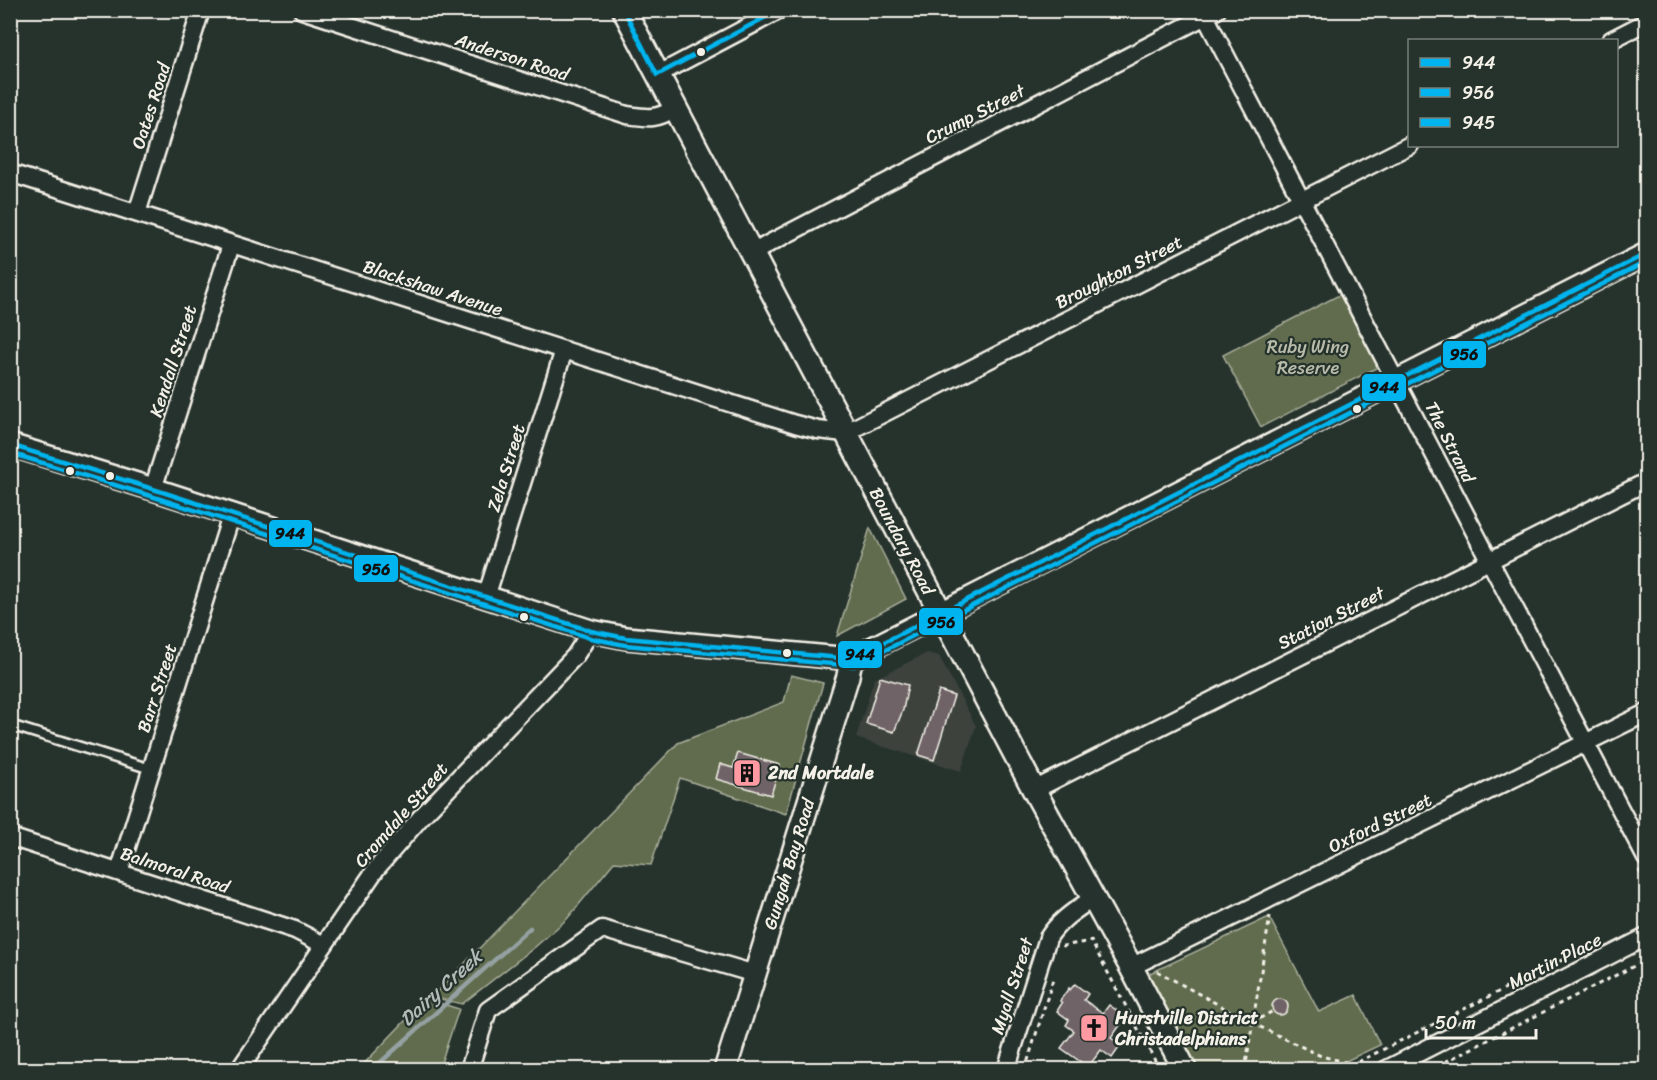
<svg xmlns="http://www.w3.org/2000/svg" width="1657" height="1080" font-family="Sriracha,sans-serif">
<rect width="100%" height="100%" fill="#26332d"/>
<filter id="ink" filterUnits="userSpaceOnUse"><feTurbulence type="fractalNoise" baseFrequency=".0167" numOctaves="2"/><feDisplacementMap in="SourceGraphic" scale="12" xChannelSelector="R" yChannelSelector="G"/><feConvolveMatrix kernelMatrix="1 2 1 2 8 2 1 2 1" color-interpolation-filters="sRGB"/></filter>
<g filter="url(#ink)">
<path fill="#3c423e" d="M927,653l12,3 37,70 -15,45 -105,-33 18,-59z"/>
<g fill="#606c4e" stroke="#aaae9b" stroke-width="1.5">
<path d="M1343,293l39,72 -121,62 -38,-72z"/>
<path d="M870,528l36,71 -69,37z"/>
<path d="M791,675l32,8 -37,131 -106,-36 -29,87 -37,-3 -47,57 -32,28 -73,57 -30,-7 246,-254 106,-41z"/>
<path d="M1269,917l50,95 37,-17 24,50 -51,24h-133l-50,-94z"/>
<path d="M426,999l33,10 -20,60h-80z"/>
</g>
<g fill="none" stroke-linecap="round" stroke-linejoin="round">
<path stroke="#95a1a2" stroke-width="4.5" d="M372,1070l158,-142"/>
</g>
<g fill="#6f6467" stroke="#f4f1e8" stroke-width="1.5">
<path d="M880,677l28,8 -5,25 -9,22 -28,-8z"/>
<path d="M939,691l15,5 -20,64 -16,-5z"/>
<path d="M738,753l42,12 -9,30 -55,-16 4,-15 13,4z"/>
<path d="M1075,984l13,10 -4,6 19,13 6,-8 17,12 -15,21 10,7 -9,13 -11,-8 -13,17 -27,-19 13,-17 -8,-6 3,-5 -12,-9 5,-8 -2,-2 1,-2 8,-11 1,2z"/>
<circle cx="1280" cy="1007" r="8"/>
</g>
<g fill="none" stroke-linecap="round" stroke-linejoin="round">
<g stroke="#f4f1e8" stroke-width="13">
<path id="service" d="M10,725l141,44"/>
</g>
<g stroke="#f4f1e8" stroke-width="21">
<g id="minor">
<path d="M302,10l325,105c21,3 29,5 48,-7"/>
<path d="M1202,10l293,561 151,287"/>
<path d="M1611,40l35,-18"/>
<path d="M657,75l123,-65"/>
<path d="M10,173l785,251 23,6 27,3 565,-288"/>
<path d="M137,213l64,-203"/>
<path d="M752,254l16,-10 449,-234"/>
<path d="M153,489l78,-244"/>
<path d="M486,597l78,-247"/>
<path d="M1034,790l612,-308"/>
<path d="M10,837l285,93 29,15"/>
<path d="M119,872l112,-356"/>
<path d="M1131,967l515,-254"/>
<path d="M239,1070l137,-201 45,-52 154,-161 16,-25"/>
<path d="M469,1070l19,-60 114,-81 153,45"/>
<path d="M1006,1070l42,-132c11,-18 28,-28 45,-40"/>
<path d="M1385,1070l261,-133"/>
</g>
</g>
<g stroke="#f4f1e8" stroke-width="26">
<g id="tertiary">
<path d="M10,445l143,44 438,142 35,7 225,21 795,-405"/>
<path d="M725,1070l123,-394 3,-17"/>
</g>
</g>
<g stroke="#f4f1e8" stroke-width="27">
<path id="secondary" d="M624,10l410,780 97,177 54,103"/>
</g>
<g stroke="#f4f1e8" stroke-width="3" stroke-dasharray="4.5 4.5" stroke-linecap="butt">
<path d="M1639,870l7,14"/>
<path d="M1063,947v-1l28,-5 69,129"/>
<path d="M1157,971l95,52 69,33 32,8"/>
<path d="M1252,1023l21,-12"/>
<path d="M1025,1070l28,-91"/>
<path d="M1245,1070l25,-154"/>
<path d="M1342,1070l238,-119"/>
<path d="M1429,1070l217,-110"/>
</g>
<use href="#service" stroke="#26332d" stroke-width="8"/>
<use href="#minor" stroke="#26332d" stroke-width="16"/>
<use href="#tertiary" stroke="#26332d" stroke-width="21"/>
<use href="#secondary" stroke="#26332d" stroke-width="22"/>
<g stroke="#26332d" stroke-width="9">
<path id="bus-1" d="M10,445l143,44 438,142 35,7 225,21 795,-405"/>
</g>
<g stroke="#26332d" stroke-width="9">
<path id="bus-2" d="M10,453l141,43 439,142 35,7 229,21 792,-404"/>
</g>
<g stroke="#26332d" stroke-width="9">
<g id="bus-3">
<path d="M624,10l33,65"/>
<path d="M657,75l122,-65"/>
</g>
</g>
<use href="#bus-1" stroke="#00b5ef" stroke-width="4.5"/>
<use href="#bus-2" stroke="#00b5ef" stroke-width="4.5"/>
<use href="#bus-3" stroke="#00b5ef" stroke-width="4.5"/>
</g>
</g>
<defs>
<g id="building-square" transform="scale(1.5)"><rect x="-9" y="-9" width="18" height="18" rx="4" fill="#ff9aa2" stroke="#26332d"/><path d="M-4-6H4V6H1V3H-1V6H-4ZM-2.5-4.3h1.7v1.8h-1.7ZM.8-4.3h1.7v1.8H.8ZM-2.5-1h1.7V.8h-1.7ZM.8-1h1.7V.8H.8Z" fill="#111"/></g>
<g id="church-square" transform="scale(1.5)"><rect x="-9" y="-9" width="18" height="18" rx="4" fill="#ff9aa2" stroke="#26332d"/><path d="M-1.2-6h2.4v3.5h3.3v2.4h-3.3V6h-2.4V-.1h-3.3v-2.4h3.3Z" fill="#111"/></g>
</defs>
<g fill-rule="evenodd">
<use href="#building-square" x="747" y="773"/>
<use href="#church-square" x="1094" y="1028"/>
</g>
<g fill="#f4f1e8" stroke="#26332d" stroke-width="2">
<circle cx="701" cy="52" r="5"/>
<circle cx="1357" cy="409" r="5"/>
<circle cx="70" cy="471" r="5"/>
<circle cx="110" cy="476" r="5"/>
<circle cx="524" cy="617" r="5"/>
<circle cx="787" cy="653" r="5"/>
</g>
<g text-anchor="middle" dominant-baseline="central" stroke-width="4.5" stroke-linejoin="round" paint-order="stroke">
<g font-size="18" fill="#f4f1e8" stroke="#26332d">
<text transform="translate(512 57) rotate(18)">Anderson Road</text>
<text transform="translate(151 106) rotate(-72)">Oates Road</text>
<text transform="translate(975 114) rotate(-27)">Crump Street</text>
<text transform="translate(1119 272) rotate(-27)">Broughton Street</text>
<text transform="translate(433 288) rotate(18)">Blackshaw Avenue</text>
<text transform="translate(173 361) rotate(-72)">Kendall Street</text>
<text transform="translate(1450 442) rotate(63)">The Strand</text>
<text transform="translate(506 468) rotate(-73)">Zela Street</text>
<text transform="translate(902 541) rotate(62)">Boundary Road</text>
<text transform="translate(1331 618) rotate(-27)">Station Street</text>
<text transform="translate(157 688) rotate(-72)">Barr Street</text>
<text transform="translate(401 815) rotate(-49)">Cromdale Street</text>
<text transform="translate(1380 823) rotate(-26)">Oxford Street</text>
<text transform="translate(789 864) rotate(-73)">Gungah Bay Road</text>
<text transform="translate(175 870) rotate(18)">Balmoral Road</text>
<text transform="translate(1555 961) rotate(-27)">Martin Place</text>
<text transform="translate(1012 986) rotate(-72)">Myall Street</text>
</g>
<g font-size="18" fill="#b9bcaa" stroke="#26332d">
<text x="1308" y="347">Ruby Wing<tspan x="1308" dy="21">Reserve</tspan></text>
</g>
<g font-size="18" font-weight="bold" fill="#f4f1e8" stroke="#26332d" text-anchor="start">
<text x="768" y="773">2nd Mortdale</text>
<text x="1115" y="1018">Hurstville District<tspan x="1115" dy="21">Christadelphians</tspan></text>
</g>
<g font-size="20" font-style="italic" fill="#b4bcba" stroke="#26332d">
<text transform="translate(441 988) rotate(-42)">Dairy Creek</text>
</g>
</g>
<g stroke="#26332d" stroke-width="2">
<rect x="1442" y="340" width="45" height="29" rx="6" fill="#00b5ef"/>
<rect x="1361" y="373" width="46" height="29" rx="6" fill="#00b5ef"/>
<rect x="268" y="519" width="45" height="29" rx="6" fill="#00b5ef"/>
<rect x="353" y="554" width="46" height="29" rx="6" fill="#00b5ef"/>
<rect x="918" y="607" width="46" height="29" rx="6" fill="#00b5ef"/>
<rect x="837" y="640" width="46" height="29" rx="6" fill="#00b5ef"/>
</g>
<g font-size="16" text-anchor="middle" font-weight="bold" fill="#111">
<text x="1464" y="360">956</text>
<text x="1384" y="393">944</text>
<text x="290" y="539">944</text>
<text x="376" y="575">956</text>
<text x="941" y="628">956</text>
<text x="860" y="660">944</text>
</g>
<rect width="1657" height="1080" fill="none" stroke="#26332d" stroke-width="36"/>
<rect x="18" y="18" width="1621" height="1044" fill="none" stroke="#f4f1e8" stroke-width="2" filter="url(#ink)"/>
<rect x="1408" y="39" width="210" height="108" fill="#26332d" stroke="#787f78" stroke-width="1.5"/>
<rect x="1420" y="58" width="30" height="9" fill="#00b5ef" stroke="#787f78" stroke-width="1.5"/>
<text x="1462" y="69" font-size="18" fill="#f4f1e8">944</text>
<rect x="1420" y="88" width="30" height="9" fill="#00b5ef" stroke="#787f78" stroke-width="1.5"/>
<text x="1462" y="99" font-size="18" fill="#f4f1e8">956</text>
<rect x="1420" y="118" width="30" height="9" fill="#00b5ef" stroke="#787f78" stroke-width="1.5"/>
<text x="1462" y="129" font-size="18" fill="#f4f1e8">945</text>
<path d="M1426 1029v9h110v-9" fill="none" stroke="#f4f1e8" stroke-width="3"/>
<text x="1435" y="1029" font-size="18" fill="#f4f1e8" stroke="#26332d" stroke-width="4.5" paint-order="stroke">50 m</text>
</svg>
